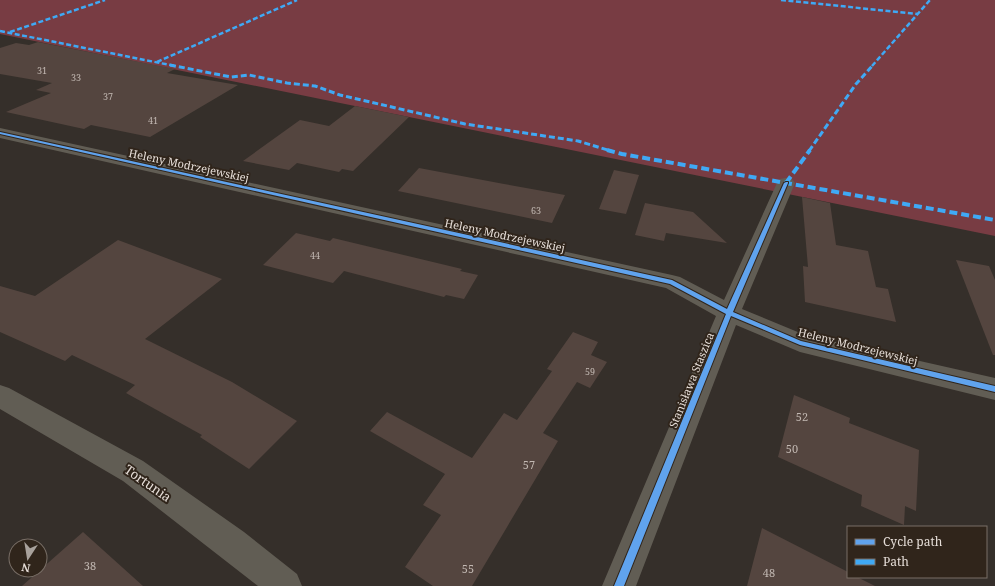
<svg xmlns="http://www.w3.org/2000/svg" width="995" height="586" font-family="'Noto Serif',serif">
<rect width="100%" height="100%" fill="#352f2a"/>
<path fill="#783c43" d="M0,0h995v236l-995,-202z"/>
<g fill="#54453f">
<path d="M38,42l137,27 -8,4 71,12 -88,52 -59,-12 -7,4 -78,-17 45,-19 -15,-3 16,-7 -52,-9v-26l16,-5 13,2z"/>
<path d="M355,106l54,11 -56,54 -11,-2 -3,3 -42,-9 -8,7 -46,-9 57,-41 29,6z"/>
<path d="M419,168l85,16 61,11 -13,28 -154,-32z"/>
<path d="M614,170l25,5 -13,39 -27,-5z"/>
<path d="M802,197l28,6 6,42 32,6 8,36 12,2 8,33 -91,-20 -2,-36 5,1z"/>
<path d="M645,203l48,9 34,31 -61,-10 -2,8 -29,-6z"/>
<path d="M296,233l34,8 3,-3 129,31 -2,2 18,4 -14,24 -18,-4 -2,2 -100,-26 -11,12 -70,-18z"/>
<path d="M118,240l104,39 -77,60 87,43 65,39 -48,48 -49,-32 2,-2 -76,-42 9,-8 -63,-30 -7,6 -65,-29v-46l35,10z"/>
<path d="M956,260l33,6 6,14v75h-2z"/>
<path d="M573,332l25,10 -7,13 16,7 -17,26 -13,-6 -34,51 15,8 -86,145h-39l-28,-19 36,-52 -18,-10 22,-31 -75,-43 17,-19 85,46 32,-45 13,7 35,-49 -5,-2z"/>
<path d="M794,395l56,23 -1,5 70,27 -3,61 -11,-5 -1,19 -43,-19 1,-11 -84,-38z"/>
<path d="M762,528l86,44v5h9l18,9h-128z"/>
<path d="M83,532l60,54h-121l18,-16z"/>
</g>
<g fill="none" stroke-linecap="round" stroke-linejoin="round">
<g fill="#615d54" fill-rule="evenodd">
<path d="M0,128l672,147 8,2 44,23 53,-117 3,-4 6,-1 6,1 3,4 -53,126 63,26 190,43v22l-195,-48 -64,-27 -100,261h-34l114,-270 -50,-28 -666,-150z"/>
<path d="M0,385l9,3 134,73 101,71 53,42 5,12h-44l-135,-105 -123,-72z"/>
</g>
<g stroke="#3fa9f5" stroke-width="2.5" stroke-dasharray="5 2.5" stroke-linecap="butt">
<path d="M781,0l137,14"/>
<path d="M0,31l175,35"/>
<path d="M10,32l95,-32"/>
<path d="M157,62l140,-62"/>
<path d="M872,66l58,-66"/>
</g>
<g stroke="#3fa9f5" stroke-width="3" stroke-dasharray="6 3" stroke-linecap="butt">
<path d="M170,65l61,12 18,-2 38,8 28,3 25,9 125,29 113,17 33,10"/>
<path d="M809,151l47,-67 17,-19"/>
</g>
<g stroke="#3fa9f5" stroke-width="4" stroke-dasharray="8 4" stroke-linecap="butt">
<path d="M607,150l15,4 373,66"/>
<path d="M786,183l24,-33"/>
</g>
<g stroke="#30251b" stroke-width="2">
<path id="cycleway" d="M0,132l672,148 55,29 57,-126 2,-1h2v1l-55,129 68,29 194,45v6l-195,-47 -69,-29 -107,270h-10l112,-272 -56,-30 -670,-150z"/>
</g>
<use href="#cycleway" fill="#60a3ed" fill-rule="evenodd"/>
</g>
<g text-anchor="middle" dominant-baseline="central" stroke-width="4" stroke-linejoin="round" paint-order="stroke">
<g font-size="9" fill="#c2b8b2">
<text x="42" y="70">31</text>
<text x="76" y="77">33</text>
<text x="108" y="96">37</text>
<text x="153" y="120">41</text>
<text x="536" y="210">63</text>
<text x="315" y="255">44</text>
<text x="590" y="371">59</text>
</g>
<g font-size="11" fill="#e6ded8" stroke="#30251b">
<text transform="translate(189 165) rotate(12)">Heleny Modrzejewskiej</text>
<text transform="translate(505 235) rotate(12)">Heleny Modrzejewskiej</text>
<text transform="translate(858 346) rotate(14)">Heleny Modrzejewskiej</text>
<text transform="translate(691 380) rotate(-68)">Stanisława Staszica</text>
</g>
<g font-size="11" fill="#c2b8b2">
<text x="802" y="416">52</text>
<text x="792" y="448">50</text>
<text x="529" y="464">57</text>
<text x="90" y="565">38</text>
<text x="468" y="568">55</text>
<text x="769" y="572">48</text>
</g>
<g font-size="13" fill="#e6ded8" stroke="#30251b">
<text transform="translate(148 483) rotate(35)">Tortunia</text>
</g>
</g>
<rect x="847" y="526" width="140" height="52" fill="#30251b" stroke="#796f67"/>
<rect x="855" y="539" width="20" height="6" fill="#60a3ed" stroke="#796f67"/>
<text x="883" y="546" font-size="12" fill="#e6ded8">Cycle path</text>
<rect x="855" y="559" width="20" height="6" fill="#3fa9f5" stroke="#796f67"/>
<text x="883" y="566" font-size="12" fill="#e6ded8">Path</text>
<g transform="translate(28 558) rotate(192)"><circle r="19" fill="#30251b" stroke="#796f67"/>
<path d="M0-3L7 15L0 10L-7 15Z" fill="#a8a19b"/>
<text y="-6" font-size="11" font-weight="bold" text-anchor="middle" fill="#e6ded8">N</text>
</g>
</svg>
